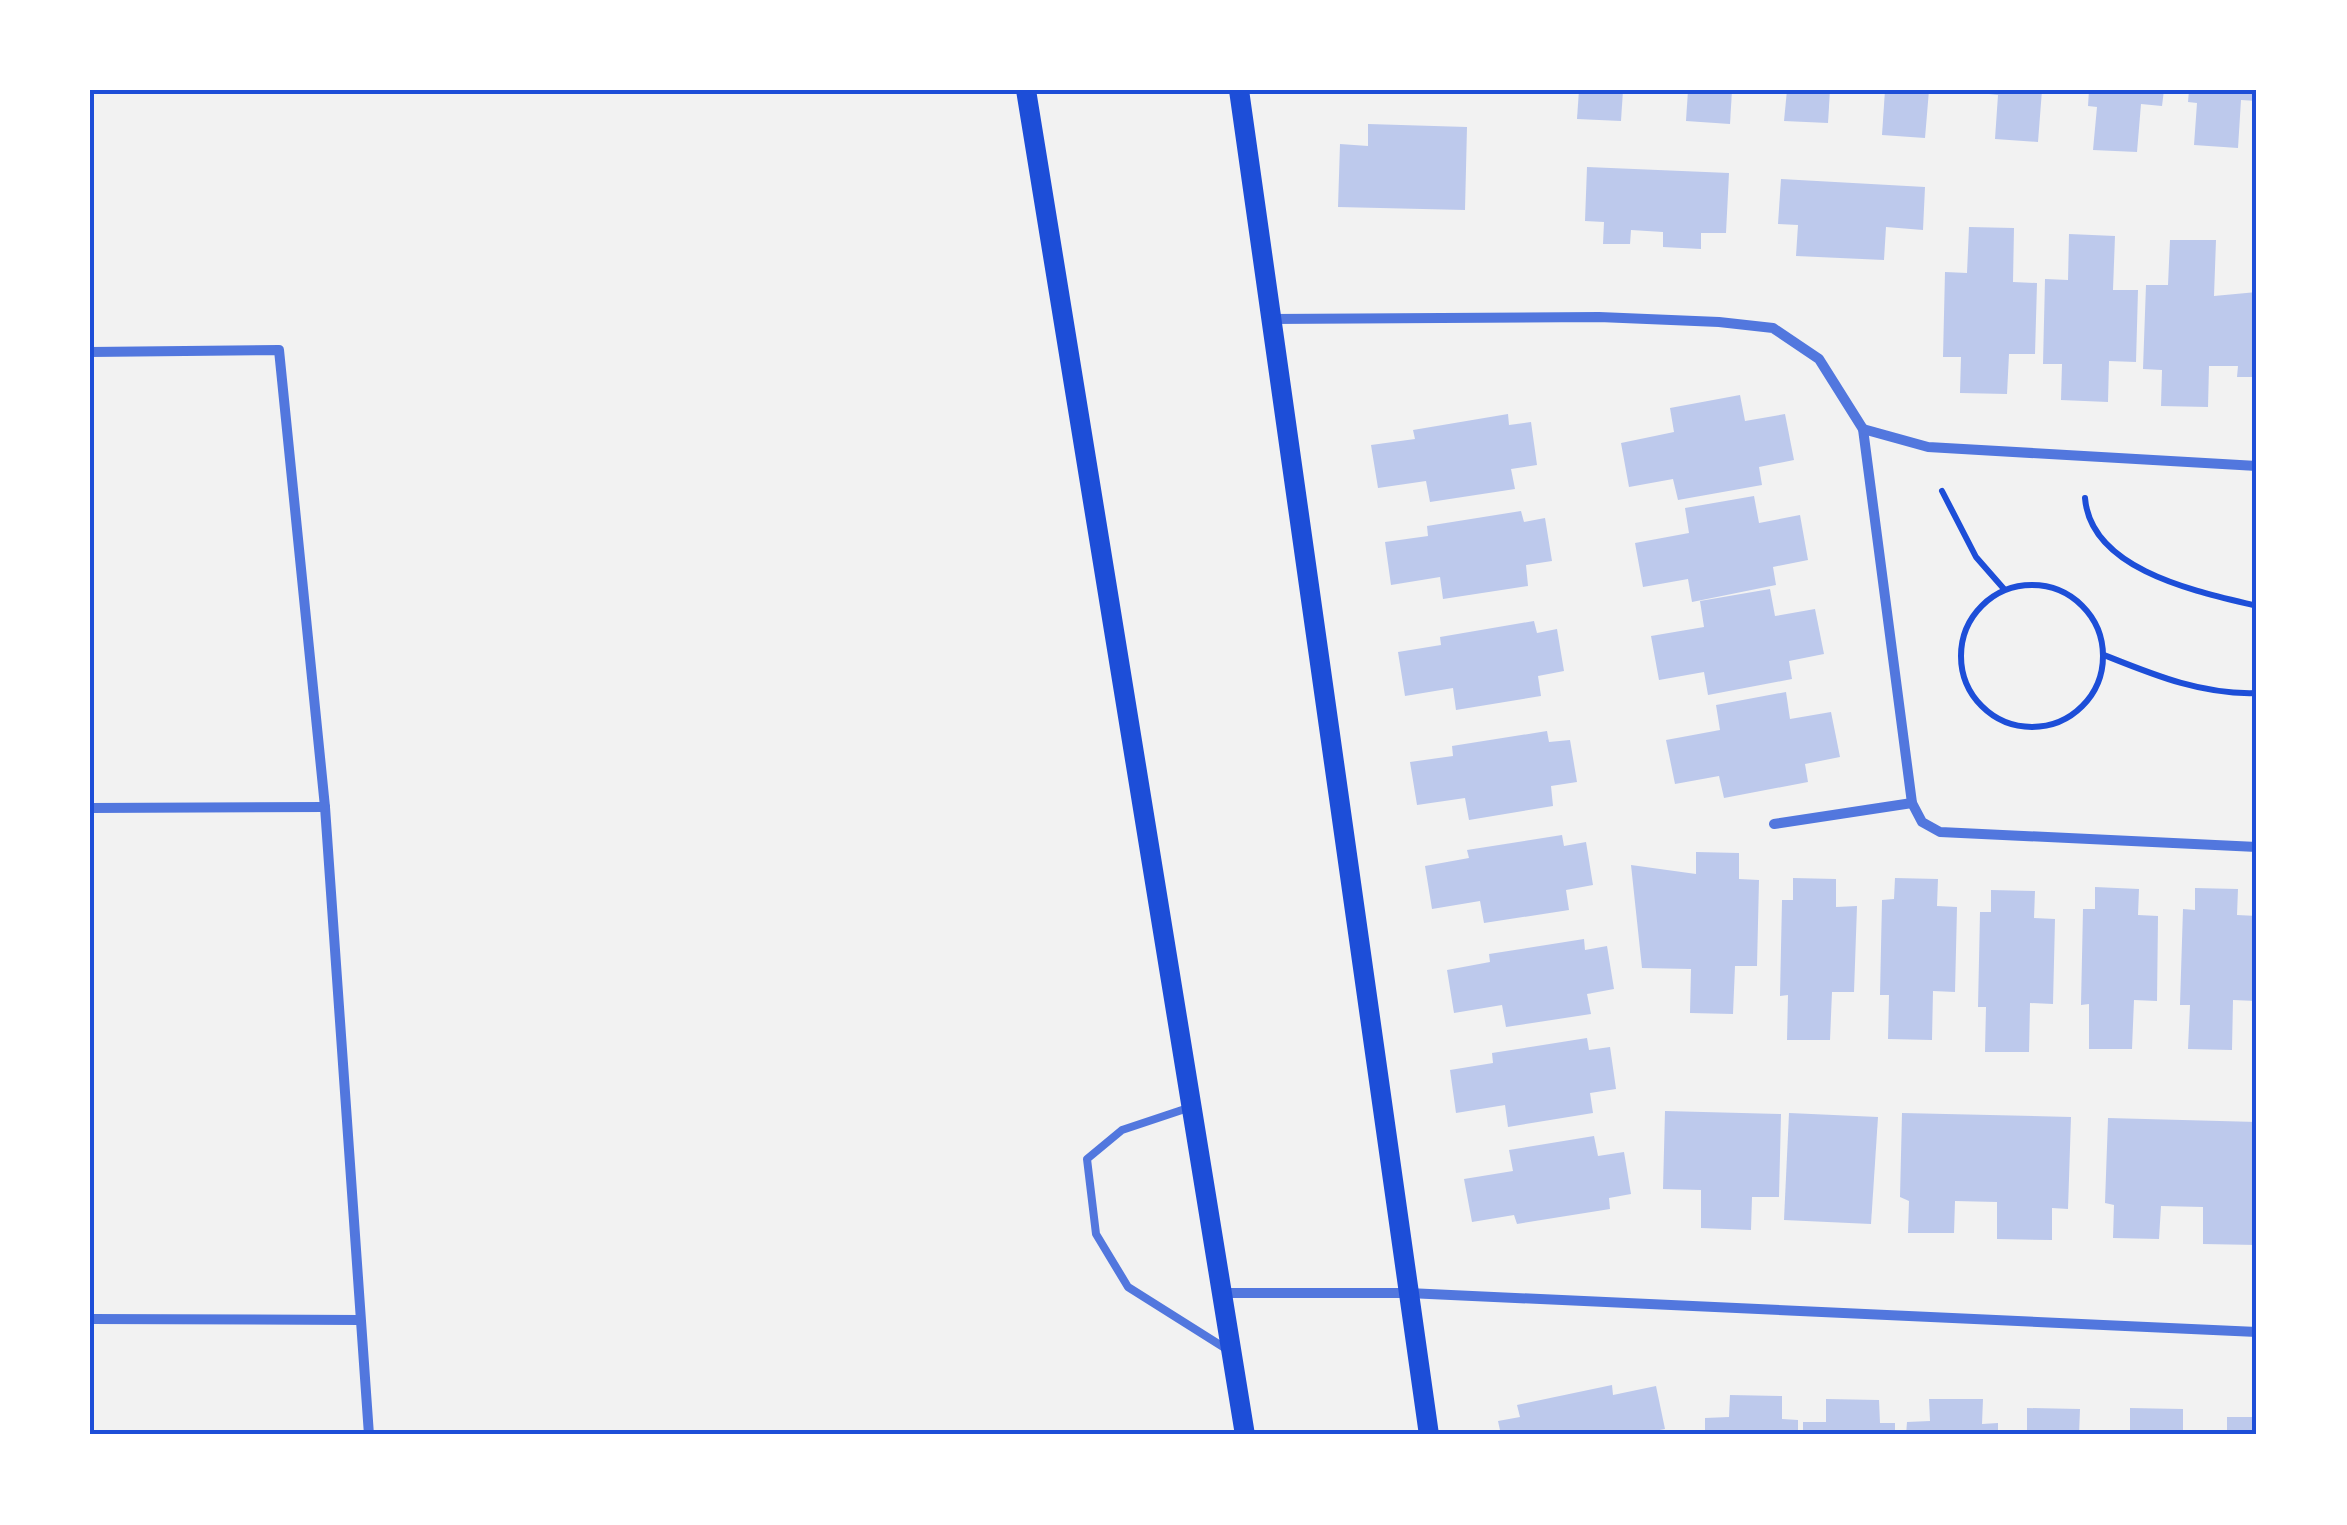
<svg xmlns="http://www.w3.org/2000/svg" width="2347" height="1525" font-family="'Noto Sans',sans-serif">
<rect width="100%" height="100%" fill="#f2f2f2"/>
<g fill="#bdc9ec">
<path d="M1579,90h44l-2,31 -44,-2z"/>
<path d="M1688,90h44l-2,34 -44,-3z"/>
<path d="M1787,90h43l-2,33 -44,-2z"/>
<path d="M1885,90h44l-4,48 -43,-3z"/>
<path d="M1989,90h53l-4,52 -43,-3 3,-44 -9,-1z"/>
<path d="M2089,90h75l-2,16 -21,-2 -4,48 -44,-2 4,-43 -9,-1z"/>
<path d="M2189,90h68v11l-16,-1 -3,48 -44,-3 3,-42 -9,-1z"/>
<path d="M1368,124l99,3 -2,83 -127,-3 2,-63 28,2z"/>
<path d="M1587,167l142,6 -3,60h-25v16l-38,-2v-15l-32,-2 -1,14h-27l1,-22 -19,-1z"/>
<path d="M1781,179l144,8 -2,43 -37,-3 -2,33 -88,-4 2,-31 -20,-1z"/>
<path d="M1969,227l45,1 -1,54 24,1 -2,71h-26l-2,40 -47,-1 1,-36h-18l2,-85 22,1z"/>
<path d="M2069,234l46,2 -2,54h25l-2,72 -27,-1 -1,41 -47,-2 1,-36h-19l2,-85 23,1z"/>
<path d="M2170,240h46l-2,56 43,-4v85h-20l1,-11h-29l-1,41 -47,-1 1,-36 -19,-1 3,-84h22z"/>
<path d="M1740,395l5,26 40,-7 9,46 -35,7 3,18 -84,15 -5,-21 -44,8 -8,-44 53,-11 -4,-24z"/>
<path d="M1508,414l1,11 22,-3 6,43 -26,4 4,20 -85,13 -4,-21 -48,7 -7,-43 44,-6 -2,-9z"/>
<path d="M1754,496l5,27 41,-8 8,45 -35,7 3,18 -84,17 -4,-23 -45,8 -8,-44 54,-10 -4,-25z"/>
<path d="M1521,511l3,11 21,-4 7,43 -26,4 2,21 -85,13 -3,-22 -49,8 -6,-43 43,-6 -1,-10z"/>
<path d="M1770,589l5,27 40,-7 9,45 -35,7 3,18 -84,16 -4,-23 -45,8 -8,-44 53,-9 -4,-26z"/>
<path d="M1534,621l3,12 20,-4 7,42 -26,5 3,20 -85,14 -3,-22 -48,8 -7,-44 43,-7 -1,-8z"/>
<path d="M1786,692l4,27 41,-7 9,45 -35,7 3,18 -84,16 -5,-22 -44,8 -9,-44 54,-10 -4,-25z"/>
<path d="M1547,731l2,11 21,-2 7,42 -26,4 2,20 -84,14 -4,-22 -48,7 -7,-43 43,-6 -1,-10z"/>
<path d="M1562,835l2,11 22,-4 7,43 -27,5 3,20 -85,13 -4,-22 -48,8 -7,-43 44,-8 -2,-8z"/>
<path d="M1696,852l43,1v26l20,1 -2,86h-22l-2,48 -43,-1 1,-44 -49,-1 -11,-103 65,9z"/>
<path d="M1793,878l43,1v28l21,-1 -3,86h-22l-2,48h-43l1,-45 -8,1 2,-96h11z"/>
<path d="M1895,878l43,1 -1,27 20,1 -2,85 -22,-1 -1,49 -44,-1 1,-44h-9l2,-95 12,-1z"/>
<path d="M2095,887l44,2 -1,26 20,1 -1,85 -23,-1 -2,49h-43v-45l-8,1 2,-96h12z"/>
<path d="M2195,888l43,1 -1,26 20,1 -1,85 -23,-1 -1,50 -44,-1 2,-44h-10l3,-96 12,1z"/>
<path d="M1991,890l44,1 -1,27 21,1 -2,85 -23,-1 -1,49h-44l1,-45h-8l2,-95h11z"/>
<path d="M1584,939l1,11 22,-4 7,43 -27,5 4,20 -85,13 -4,-22 -48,8 -7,-43 43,-8 -1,-8z"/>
<path d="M1587,1038l2,12 21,-3 6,42 -26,4 3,20 -85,14 -3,-22 -49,8 -6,-43 43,-7 -1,-10z"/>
<path d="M1665,1111l116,3 -2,83h-27l-1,33 -50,-2v-38l-38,-1z"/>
<path d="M1789,1113l89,4 -7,107 -87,-4z"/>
<path d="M1902,1113l169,4 -3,92 -16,-1v32l-55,-1v-37l-42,-1 -1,32h-46l1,-32 -9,-4z"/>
<path d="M2108,1118l149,4v123l-54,-1v-37l-42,-1 -2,33 -46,-1 1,-33 -9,-2z"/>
<path d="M1594,1136l4,20 26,-4 7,42 -22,4 1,11 -93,15 -3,-9 -42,7 -8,-43 49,-8 -4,-21z"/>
<path d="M1612,1385l1,10 43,-9 9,43 -32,6h-132l-3,-14 22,-4 -3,-12z"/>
<path d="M1730,1395l52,1v23l16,1v15h-93v-17l24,-1z"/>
<path d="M1826,1399l53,1 1,23h15v12h-92v-13h23z"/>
<path d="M1929,1399h54l-1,25 16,-1v12h-92l1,-13 23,-1z"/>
<path d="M2027,1408l53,1 -1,26h-75v-4h23z"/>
<path d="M2130,1408l53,1v26h-76v-4h23z"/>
<rect x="2227" y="1417" width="30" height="18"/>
</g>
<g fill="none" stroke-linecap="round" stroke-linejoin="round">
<g stroke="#1d4ed8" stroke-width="6">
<path d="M1942,491l34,66 28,32"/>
<path d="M2085,498c6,73 114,94 172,108"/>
<circle cx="2032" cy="656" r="71"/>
<path d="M2104,655c50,20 98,40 153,38"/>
</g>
<path stroke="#5277de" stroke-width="8" d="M1188,1108l-66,22 -35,29 9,75 32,53 100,63"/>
<g stroke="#5277de" stroke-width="10">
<path d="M1271,319l328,-2 120,5 54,6 46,31 44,70 49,374 10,19 18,10 317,15"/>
<path d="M90,352l189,-2 46,457 44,628"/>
<path d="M1863,429l65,18 329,19"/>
<path d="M90,808l235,-1"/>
<path d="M1774,824l138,-21"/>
<path d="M1220,1293h188l849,39"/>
<path d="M90,1319l270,1"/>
</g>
<g stroke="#1d4ed8" stroke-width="20">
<path d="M1026,90l219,1345"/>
<path d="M1239,90l190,1345"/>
</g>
</g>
<rect width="2347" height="1525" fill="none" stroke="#ffffff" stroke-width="185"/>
<rect x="92" y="92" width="2162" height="1340" fill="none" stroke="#1d4ed8" stroke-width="4"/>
</svg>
